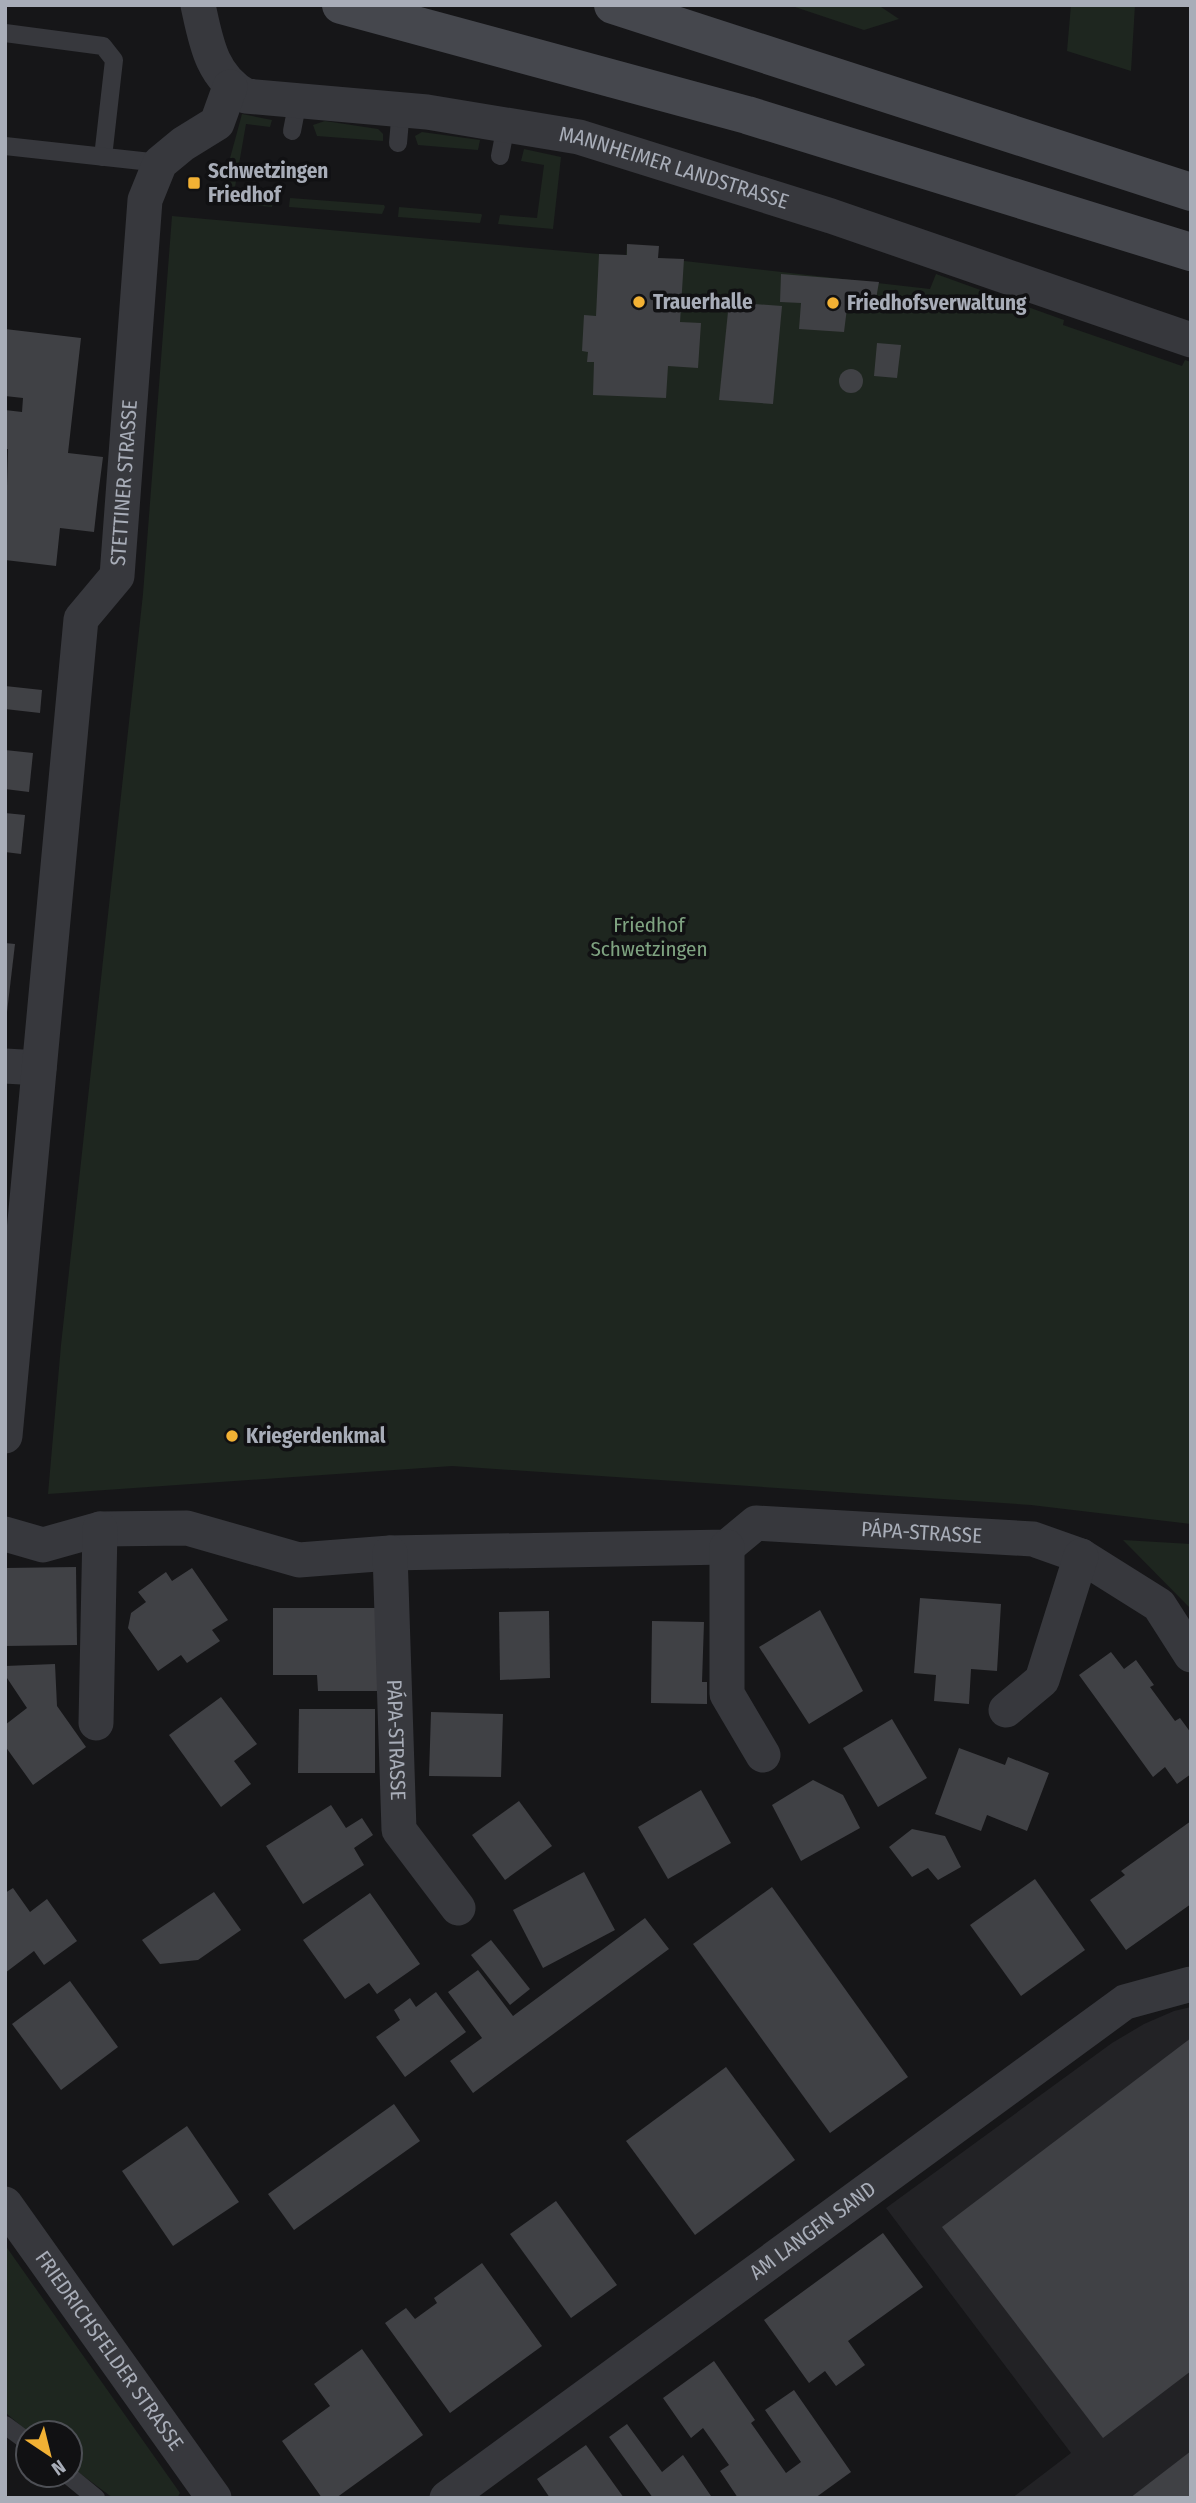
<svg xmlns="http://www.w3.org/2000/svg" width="1196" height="2503" font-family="'Fira Sans Condensed',sans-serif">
<rect width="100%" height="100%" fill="#161618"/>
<path fill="#222225" d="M1191,2007v491h-179l59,-45 -185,-245 226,-165 32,-19 30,-13z"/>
<g fill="#1e261f">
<path d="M789,5h89l21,14 -35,11z"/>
<path d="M1071,5h64l-4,66 -64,-20z"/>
<path d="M242,114l30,6 -2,7 -24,-3 -12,69 39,4 -1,10 -48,-5 2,-29z"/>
<path d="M325,121l53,8 5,5v7l-66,-5 -4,-11z"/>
<path d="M422,132l58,8 -2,10 -60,-5 -3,-9z"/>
<path d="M524,149l37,8 -8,72 -55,-5 2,-9 37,3 7,-53 -23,-4z"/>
<path d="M290,198l94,7 1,2 -3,7 -93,-7z"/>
<path d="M399,207l82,7 1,1 -2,8 -82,-6z"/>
<path d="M172,216l427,38 27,1 1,-11 31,14 272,31 6,-15 128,46 -1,5 119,41 3,-6 6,2v1162l-160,-19 -579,-39 -404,28 13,-149 82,-751z"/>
<path d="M1123,1540l68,4v65z"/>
<path d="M5,2245l175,248 -3,5h-64l-43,-32v-33h-41l-24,-21z"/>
</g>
<g fill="#404145">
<path d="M627,244l32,2 -1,12 26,1 -4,63 21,1 -3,45 -30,-2 -2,32 -73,-3 1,-33h-7l1,-10 -6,-1 2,-36 12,1 3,-62 28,1z"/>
<path d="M781,274l98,8 -5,28 -27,-2 -3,24 -45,-3 2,-26 -21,-1z"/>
<path d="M729,302l53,4 -9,98 -54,-4z"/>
<path d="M5,329l76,9 -13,115 35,4 -5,39 -4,36 -34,-4 -4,38 -51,-6 3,-111h-3v-39l17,2 1,-14 -18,-2z"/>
<path d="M877,343l24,2 -4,33 -23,-2z"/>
<circle cx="851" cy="381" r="12"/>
<path d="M5,686l37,4 -2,23 -35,-4z"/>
<path d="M5,750l28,3 -4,39 -24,-3z"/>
<path d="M5,813l20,2 -4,39 -16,-2z"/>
<path d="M5,943l10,1 -8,68h-2z"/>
<path d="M76,1567l1,78 -72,1v-78z"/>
<path d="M192,1568l36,52 -16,10 8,11 -33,22 -6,-8 -23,16 -30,-43 3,-15 15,-11 -8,-10 28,-20 6,9z"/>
<path d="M920,1598l81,6 -4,67 -26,-2 -2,35 -35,-3 2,-26 -22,-2z"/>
<path d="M273,1608h106v83h-61l-1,-16h-44z"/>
<path d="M820,1610l43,81 -54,33 -50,-77z"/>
<path d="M549,1611l1,67 -50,2 -1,-68z"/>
<path d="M652,1621l52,1 -2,60h5v22l-56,-1z"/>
<path d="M1111,1652l13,17 12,-9 18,25 -4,2 25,34 5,-3 11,15v41l-14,10 -12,-17 -12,10 -74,-102z"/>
<path d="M55,1664l2,42 29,41 -53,38 -28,-39v-21l22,-17 -22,-33v-9z"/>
<path d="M221,1697l36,47 -23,17 17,23 -30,23 -52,-72z"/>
<path d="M299,1709h76v64h-77z"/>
<path d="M431,1712l72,2 -2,63 -72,-1z"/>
<path d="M892,1719l35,59 -49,29 -35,-59z"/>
<path d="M959,1748l46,17 3,-8 41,16 -22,58 -40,-16 -6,16 -46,-17z"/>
<path d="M813,1780l30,15 17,33 -59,33 -29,-56z"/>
<path d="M701,1790l30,53 -63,36 -30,-52z"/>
<path d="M519,1801l33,45 -47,34 -33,-45z"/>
<path d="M331,1805l15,23 16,-10 11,17 -19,13 10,17 -61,39 -37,-58z"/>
<path d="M1191,1821v83l-65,46 -36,-50 35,-25 -4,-4z"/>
<path d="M912,1829l33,7 16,31 -23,13 -10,-12 -16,9 -23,-30z"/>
<path d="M584,1872l31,58 -72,38 -30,-58z"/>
<path d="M1035,1879l50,71 -64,46 -51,-71z"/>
<path d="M772,1887l136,190 -78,56 -137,-189z"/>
<path d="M13,1888l17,24 17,-13 30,42 -33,24 -10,-14 -29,22v-80z"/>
<path d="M214,1892l27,38 -43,30 -38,4 -18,-24z"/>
<path d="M370,1893l50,71 -43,30 -8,-11 -24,16 -42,-59z"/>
<path d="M645,1918l24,31 -196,144 -23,-32 32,-23 -34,-46 30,-22 35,46z"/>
<path d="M491,1940l39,49 -20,16 -39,-50z"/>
<path d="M70,1981l48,66 -57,43 -49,-66z"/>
<path d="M436,1992l30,40 -61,45 -29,-40 24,-17 -6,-10 16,-12 6,9z"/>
<path d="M1191,2038v333l-88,67 -161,-211z"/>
<path d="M726,2067l69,93 -100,75 -69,-94z"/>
<path d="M394,2104l26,37 -126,89 -26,-36z"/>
<path d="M187,2126l52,76 -66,44 -51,-75z"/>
<path d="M556,2201l61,84 -46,33 -61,-84z"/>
<path d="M883,2233l40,54 -75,54 17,24 -29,21 -11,-15 -16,12 -45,-63z"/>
<path d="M482,2263l60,83 -92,67 -65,-90 21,-15 9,11 22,-16 -3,-5z"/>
<path d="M362,2349l61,86 -87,63h-14l-40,-57 48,-35 -16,-22z"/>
<path d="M714,2361l41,59 -4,3 35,50 15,-11 -36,-52 29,-20 57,82 -36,26h-77l-18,-27 9,-6 -26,-37 -12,10 -28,-40z"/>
<path d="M627,2424l35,48 21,-17 28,41 -58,2 -44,-61z"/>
<path d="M586,2445l38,53h-74l-13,-19z"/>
<path d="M1191,2451v47h-61z"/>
</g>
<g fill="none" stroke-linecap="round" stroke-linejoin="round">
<g stroke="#37383d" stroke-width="18">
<path d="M5,33l98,13 11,14 -11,97"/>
<path d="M292,131l6,-31"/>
<path d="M398,143l3,-34"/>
<path d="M5,146l155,17"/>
<path d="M500,156l6,-31"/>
<path d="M5,2425l23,17"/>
<path d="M68,2475l28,23"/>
</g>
<g stroke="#37383d" stroke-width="35">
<path id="s1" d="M198,5c8,37 13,71 48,91l181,16 152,25 252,79 360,124"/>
<path d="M5,1066l34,2"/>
<path id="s2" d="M5,1436l76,-817 36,-43 28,-376 15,-37 23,-19 34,-21 13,-36"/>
<path id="s3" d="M5,1534l38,11 57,-16 87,-1 112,32 91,-7 337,-6 29,-24 277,16 48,17 78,49 32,50"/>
<path d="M727,1547v147l36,61"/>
<path id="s4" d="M390,1553l9,277 59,78"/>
<path d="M1006,1710l36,-30 39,-124"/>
<path d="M96,1723l4,-194"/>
<path id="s5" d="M5,2204l209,294"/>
<path id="s6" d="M447,2498l678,-496 66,-18"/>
</g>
<g stroke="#45474d" stroke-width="38">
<path d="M341,5l406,110 444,137"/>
<path d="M613,5l578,187"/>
</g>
</g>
<g fill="#f2b134" stroke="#111113" stroke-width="2.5">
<rect x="187" y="176" width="14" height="14" rx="3.5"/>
<circle cx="639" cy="302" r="7"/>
<circle cx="833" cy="303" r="7"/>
<circle cx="232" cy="1436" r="7"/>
</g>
<g text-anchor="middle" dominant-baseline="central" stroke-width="7" stroke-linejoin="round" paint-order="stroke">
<g font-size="21" fill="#a8adb8" stroke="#111113">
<text stroke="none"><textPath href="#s1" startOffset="542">MANNHEIMER LANDSTRASSE</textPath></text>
<text stroke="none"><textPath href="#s2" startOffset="970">STETTINER STRASSE</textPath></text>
<text stroke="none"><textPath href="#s3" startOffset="934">PÁPA-STRASSE</textPath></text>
<text stroke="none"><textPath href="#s4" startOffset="187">PÁPA-STRASSE</textPath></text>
<text stroke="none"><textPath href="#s6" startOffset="453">AM LANGEN SAND</textPath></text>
<text stroke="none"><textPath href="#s5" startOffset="180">FRIEDRICHSFELDER STRASSE</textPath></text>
</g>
<g font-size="21" font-weight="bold" fill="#a8adb8" stroke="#111113" text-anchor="start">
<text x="208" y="171">Schwetzingen<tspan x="208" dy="24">Friedhof</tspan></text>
<text x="653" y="302">Trauerhalle</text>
<text x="847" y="303">Friedhofsverwaltung</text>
<text x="246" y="1436">Kriegerdenkmal</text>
</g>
<g font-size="21" fill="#7fa381" stroke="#111113">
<text x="649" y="925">Friedhof<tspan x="649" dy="24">Schwetzingen</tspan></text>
</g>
</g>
<rect width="1196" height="2503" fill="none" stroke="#a8adb8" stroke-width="14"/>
<g transform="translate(49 2454) rotate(145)"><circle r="33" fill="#111113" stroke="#4d4f55" stroke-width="2"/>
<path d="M0-5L12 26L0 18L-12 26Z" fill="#f2b134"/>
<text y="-10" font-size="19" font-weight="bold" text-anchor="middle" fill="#a8adb8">N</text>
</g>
</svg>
